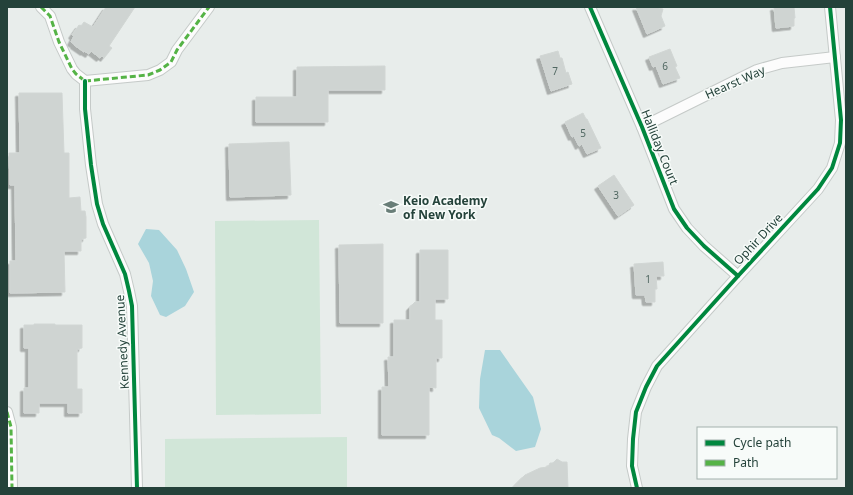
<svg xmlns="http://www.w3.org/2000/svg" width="853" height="495" font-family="'Noto Sans',sans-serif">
<defs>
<filter id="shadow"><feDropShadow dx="-3.5" dy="3.5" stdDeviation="0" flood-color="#0004"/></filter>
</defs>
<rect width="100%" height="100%" fill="#e8edeb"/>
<g fill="#d1e6d8">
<path d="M319,220l2,194 -105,1 -1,-194z"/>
<path d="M347,437v51h-182v-49z"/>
</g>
<g fill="#a9d4db">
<path d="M146,229l13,1 18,20 9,19 8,23 -9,14 -19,11 -6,-2 -9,-19 2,-15 -4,-18 -11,-19z"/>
<path d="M485,350h15l33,47 8,32 -6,18 -19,4 -17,-13 -7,-3 -13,-27 1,-29z"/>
</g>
<g fill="#cfd4d2" stroke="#d1d6d4" filter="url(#shadow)">
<path d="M106,7h29l-26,39 3,2 -8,10 -2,-2 -2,2 -9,-7 -2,3 -5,-3v1l-10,-7h1l-4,-3 3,-6 -2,-1 7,-10 2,1 3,-4 9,5z"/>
<path d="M636,7h21l1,1 5,1 -2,7 4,10 -18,8z"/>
<path d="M774,7h20l1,11h-1v8l-18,2z"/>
<path d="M670,49l7,17 -2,1 5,11 -17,6 -7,-18 -3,1 -4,-10z"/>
<path d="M558,51l2,7h2l4,15 2,-1 4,12 -21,7 -11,-35z"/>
<path d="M385,66v24h-57v32h-72v-25h41v-30z"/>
<path d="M19,93h43l2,60h5v45l11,-1 1,14h4l1,6v21l-5,1v12h-17l1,41 -55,1v-32h6l-1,-76h-5l-1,-32h11z"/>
<path d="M583,113l3,6h1l14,29 -14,6 -5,-10 -3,2 -5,-10 -2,1 -7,-15z"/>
<path d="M289,142l2,53 -61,2 -1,-53z"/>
<path d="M614,175l20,30 -16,11 -20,-30z"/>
<path d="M383,244v79h-43l-1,-78z"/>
<path d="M420,250h28v49h-13v21h7v38h-6v30l-7,-1v48h-47v-48h7l-1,-30h6v-37h16v-13l5,-5h5z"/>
<path d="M663,262l1,14h-8l1,13h-2v13h-9l-1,-7h-9l-2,-31z"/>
<path d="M34,324h21v1h27v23l-5,1v40h5v24h-14v-10h-29v10h-15v-25h5v-40h-5v-23h10z"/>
<path d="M557,459l5,3h5l1,26h-55l6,-7 6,-6 15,-7 8,-1 2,-4h3z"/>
</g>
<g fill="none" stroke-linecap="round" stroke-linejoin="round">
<g stroke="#c5cac8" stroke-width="12">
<g id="street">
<path d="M41,7l9,9 9,26 13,27 4,5 9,7"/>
<path d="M590,7l52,120 32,82 13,19 17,18 34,30"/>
<path d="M85,81v28l6,56 6,39 6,20 22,50 4,17 3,15 5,182"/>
<path d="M85,81l63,-6 12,-5 11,-8 6,-12 32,-43"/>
<path d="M642,127l115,-57 25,-7 53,-6"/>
<path d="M7,412l4,15 1,61"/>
<path d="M637,488l-5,-22 1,-27 3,-27 10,-25 11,-21 81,-90 80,-87 14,-21 8,-25 1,-23 -11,-113"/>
</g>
</g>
<use href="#street" stroke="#fcfcfc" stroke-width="10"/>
<g stroke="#55b346" stroke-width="3" stroke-dasharray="6 3" stroke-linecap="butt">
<path d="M41,7l9,9 9,26 13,27 4,5 9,7"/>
<path d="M85,81l63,-6 12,-5 11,-8 6,-12 32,-43"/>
<path d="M7,412l4,15 1,61"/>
</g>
<g stroke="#f7fbf9" stroke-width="6">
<g id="cycleway">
<path d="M590,7l52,120 32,82 13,19 17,18 34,30"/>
<path d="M85,81v28l6,56 6,39 6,20 22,50 4,17 3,15 5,182"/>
<path d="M637,488l-5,-22 1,-27 3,-27 10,-25 11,-21 81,-90 80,-87 14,-21 8,-25 1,-23 -11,-113"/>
</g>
</g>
<use href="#cycleway" stroke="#00873e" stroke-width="4"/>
</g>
<defs>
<g id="school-bare" transform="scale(1.2)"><path d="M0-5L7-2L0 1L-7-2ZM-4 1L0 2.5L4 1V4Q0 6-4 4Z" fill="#697e78" stroke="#f7fbf9" stroke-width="2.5" paint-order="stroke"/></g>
</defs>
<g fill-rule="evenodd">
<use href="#school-bare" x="391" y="207"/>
</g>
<g text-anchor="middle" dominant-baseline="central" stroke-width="3" stroke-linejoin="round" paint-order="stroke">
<g font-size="10" fill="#506761">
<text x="665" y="66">6</text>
<text x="555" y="71">7</text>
<text x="583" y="133">5</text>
<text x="616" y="195">3</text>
<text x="648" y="279">1</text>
</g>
<g font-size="12" fill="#24423a" stroke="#f7fbf9">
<text transform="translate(735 82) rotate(-24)">Hearst Way</text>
<text transform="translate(660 147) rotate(68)">Halliday Court</text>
<text transform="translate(758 239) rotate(-47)">Ophir Drive</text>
<text transform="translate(122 342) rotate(-93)">Kennedy Avenue</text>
</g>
<g font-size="12" font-weight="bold" fill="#24423a" stroke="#f7fbf9" text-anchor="start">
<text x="403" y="200">Keio Academy<tspan x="403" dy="14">of New York</tspan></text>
</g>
</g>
<rect width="853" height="495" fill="none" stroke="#24423a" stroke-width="16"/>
<rect x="697" y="427" width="140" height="52" fill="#f7fbf9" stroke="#a3b1ad"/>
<rect x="705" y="440" width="20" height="6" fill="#00873e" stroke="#a3b1ad"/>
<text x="733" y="447" font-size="12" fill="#24423a">Cycle path</text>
<rect x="705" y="460" width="20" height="6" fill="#55b346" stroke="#a3b1ad"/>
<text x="733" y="467" font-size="12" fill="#24423a">Path</text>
</svg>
